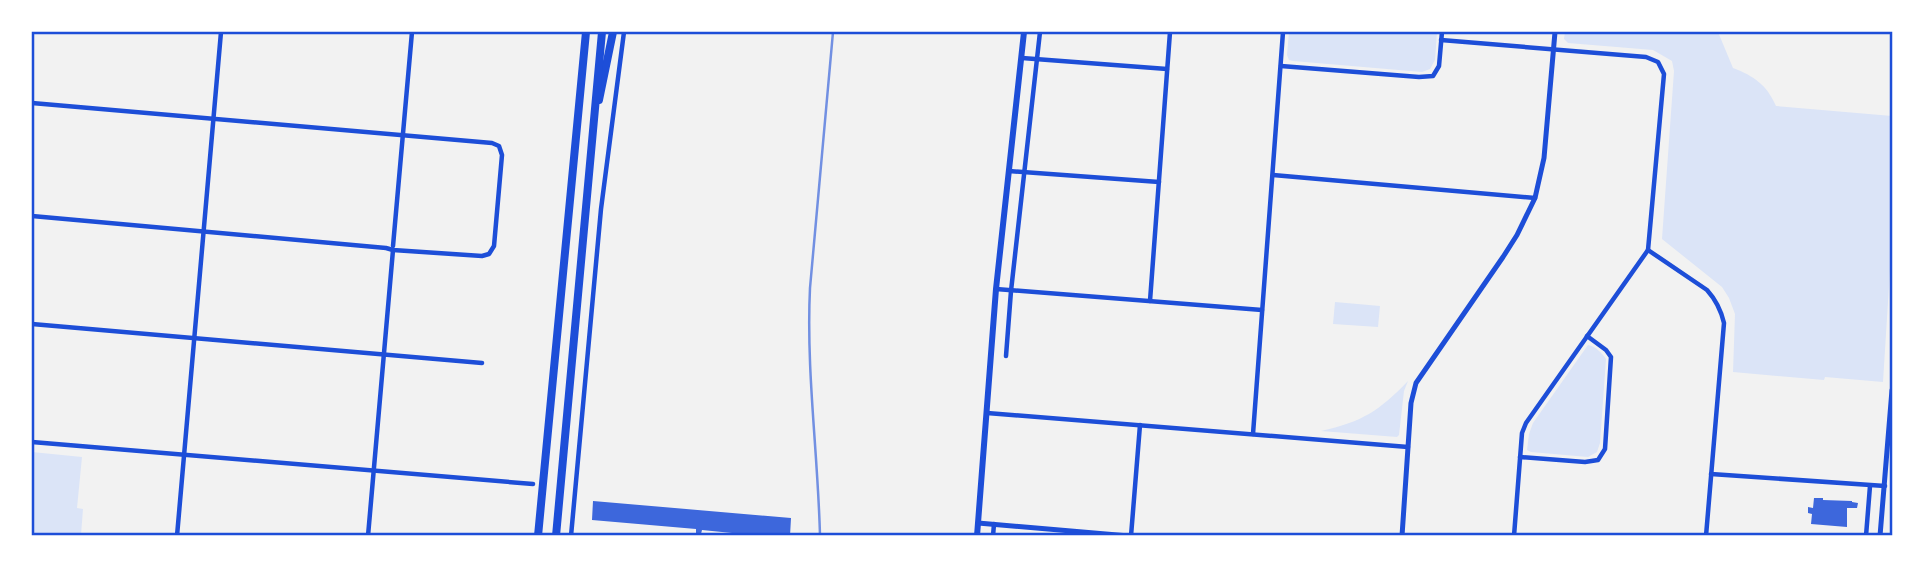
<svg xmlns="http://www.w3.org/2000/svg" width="1924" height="567" font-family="Montserrat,sans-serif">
<rect width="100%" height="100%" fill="#f2f2f2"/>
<g fill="#dbe4f7">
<path d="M1289,32h148l-2,28 -5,9 -8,3 -129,-11 -4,-1 -2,-5z"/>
<path d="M1565,32h153l15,36c21,8 34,17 43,38l116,10v122l-9,144 -58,-5 -1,3 -91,-8 2,-58 -6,-16 -7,-11 -60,-48 12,-168 -2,-10 -19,-11 -85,-7 -4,-4z"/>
<path d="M1335,302l45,4 -2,21 -45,-3z"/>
<path d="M1588,345c7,1 14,8 18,14l-6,84 -3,9 -9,5 -57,-5 -4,-2 2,-16 4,-11z"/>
<path d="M1408,381l-4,10 -5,44 -2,2 -76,-6c41,-9 58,-20 87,-50z"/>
<path d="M32,452l50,5 -5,51 6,1 -2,26h-49z"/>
</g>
<g fill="#3d67dc">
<path d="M1814,498h9v2l29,1v1l6,1 -1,5h-10v19l-36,-3 1,-10 -4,-1v-6l5,1z"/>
<path d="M593,501l198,17 -1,18h-48v-2l-40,-4 -1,4 -5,-1v-4l-104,-9z"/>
</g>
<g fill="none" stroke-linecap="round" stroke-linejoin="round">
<g stroke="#1d4ed8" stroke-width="4.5">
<path d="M1441,40l205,17 12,5 6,12 -16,176 -122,173 -4,10 -8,103"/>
<path d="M1022,58l145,11"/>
<path d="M1281,66l138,11 14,-1 6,-10 3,-34"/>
<path d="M32,103l460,40 7,3 3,9 -8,91 -5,8 -7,2 -89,-6 -7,-2 -354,-32"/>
<path d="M1009,171l150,11"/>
<path d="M1273,175l262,23"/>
<path d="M393,246l19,-214"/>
<path d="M1648,250l59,40c9,10 14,20 17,33l-18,213"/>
<path d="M996,289l266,21"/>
<path d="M1150,301l20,-269"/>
<path d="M32,324l450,39"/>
<path d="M1006,356l5,-65 29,-259"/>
<path d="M987,413l421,34"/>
<path d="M1253,434l30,-402"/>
<path d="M32,442l501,42"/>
<path d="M1520,457l65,5 13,-2 7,-11 6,-92 -5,-7 -19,-14"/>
<path d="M1711,474l174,12"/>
<path d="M177,536l44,-504"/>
<path d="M368,536l25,-286"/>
<path d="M571,536l30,-327 23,-177"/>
<path d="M993,536l1,-12"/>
<path d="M1131,536l9,-111"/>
<path d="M1866,536l4,-50"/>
</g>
<g stroke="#1d4ed8" stroke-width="5">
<path d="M978,523l151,13"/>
<path d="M1402,536l9,-133 5,-20 87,-126 14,-22 18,-37 9,-40 11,-126"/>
<path d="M1880,536l12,-146"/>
</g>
<path stroke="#1d4ed8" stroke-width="6" d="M977,536l19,-247 28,-257"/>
<g stroke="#1d4ed8" stroke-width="8">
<path d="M599,100l14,-68"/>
<path d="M538,536l48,-504"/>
<path d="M556,536l46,-504"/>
</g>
<path stroke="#7290e2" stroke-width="2.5" d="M820,536c-2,-83 -14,-165 -10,-248l23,-256"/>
</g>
<rect width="1924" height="567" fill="none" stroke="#ffffff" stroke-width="66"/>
<rect x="33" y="33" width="1858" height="501" fill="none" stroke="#1d4ed8" stroke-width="2.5"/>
</svg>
